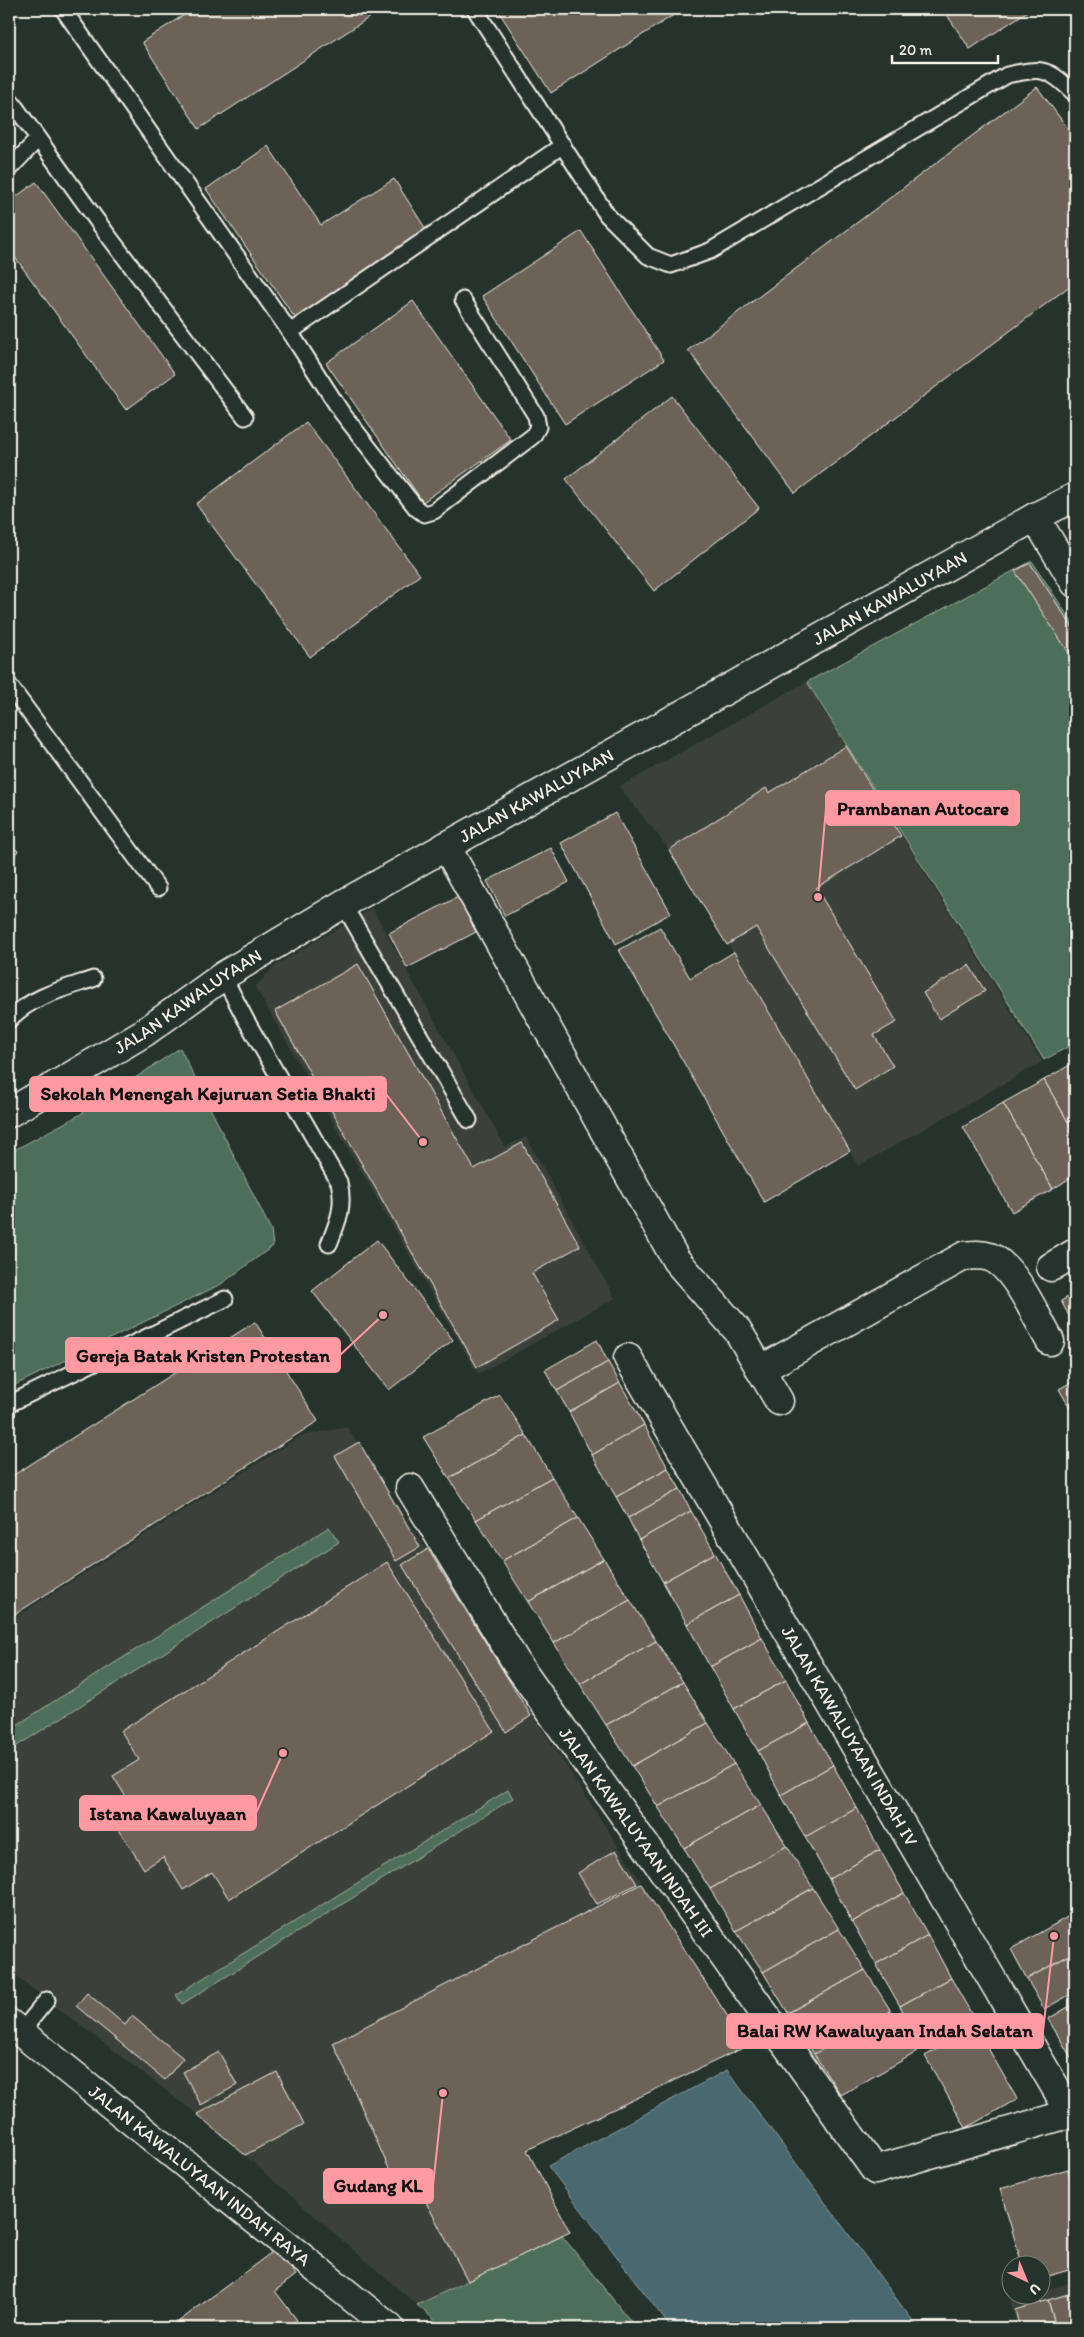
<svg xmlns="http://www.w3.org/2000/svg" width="1084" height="2337" font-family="Itim,sans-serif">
<rect width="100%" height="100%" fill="#26332d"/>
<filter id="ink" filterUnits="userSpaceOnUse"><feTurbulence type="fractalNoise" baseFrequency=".02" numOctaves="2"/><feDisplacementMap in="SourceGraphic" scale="10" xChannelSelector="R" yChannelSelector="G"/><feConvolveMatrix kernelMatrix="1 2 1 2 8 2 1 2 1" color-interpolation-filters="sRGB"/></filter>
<g filter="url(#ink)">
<g fill="#3b413a">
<path d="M806,682l236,380 -184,104 -124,-214 -7,-7 -62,-101 -46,-57z"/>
<path d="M372,908l133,239 21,-10 89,161 -137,76 -223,-387 21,-22z"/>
<path d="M347,1427l400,619 -220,104 43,82 -153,73 -220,-191 -150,-114 -34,-27 -4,-6v-346l292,-185z"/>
<path d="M1075,2281v47h-57l-8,-28 19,-5 13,-1v-3z"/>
</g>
<g fill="#4e6e58" stroke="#a1b0a0">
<path d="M1032,561l43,66v416l-31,17 -237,-378z"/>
<path d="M180,1048l91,182 2,16 -52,38 -212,104v-235l72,-39z"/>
<path d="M329,1527l10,15 -330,209v-21z"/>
<path d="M508,1790l5,8 -331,206 -6,-9z"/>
<path d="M562,2236l74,92h-192l-27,-23z"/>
</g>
<path fill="#4a6870" stroke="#8e9fa0" d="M727,2070l191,258h-247l-123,-162z"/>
<g fill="#6d6259" stroke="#f4f1e8">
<path d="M193,9h189l-183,120 -57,-87z"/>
<path d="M497,9h186l-132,84z"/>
<path d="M943,9h88l-61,40z"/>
<path d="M1037,87l38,51v144l-280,211 -107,-143z"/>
<path d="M268,146l53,79 73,-46 33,52 -132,87 -89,-129z"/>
<path d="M36,182l139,192 -49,36 -117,-161v-47z"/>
<path d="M581,231l83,129 -99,64 -83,-128z"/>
<path d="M413,301l98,139 -88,62 -97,-139z"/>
<path d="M672,396l87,112 -105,83 -88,-112z"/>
<path d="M306,422l114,153 -110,82 -114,-153z"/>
<path d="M1030,563l45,68v31l-60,-91z"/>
<path d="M846,746l55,90 -85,52 81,134 -23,13 19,31 -38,24 -99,-163 -29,18 -58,-95 97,-62 3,5z"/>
<path d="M615,813l56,100 -55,31 -55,-101z"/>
<path d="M9,843l9,8 -9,10z"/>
<path d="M551,848l18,34 -64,34 -18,-35z"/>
<path d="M458,897l18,35 -69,36 -18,-35z"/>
<path d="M660,927l30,51 44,-26 116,199 -86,51 -145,-252z"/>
<path d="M358,964l116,205 48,-26 58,103 -48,27 27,47 -82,47 -202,-356z"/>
<path d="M969,965l16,26 -46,28 -16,-26z"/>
<path d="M1075,1062v72l-31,-54z"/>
<path d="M1044,1080l31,54v41l-22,14 -50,-86z"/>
<path d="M1003,1103l50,86 -41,23 -49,-85z"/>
<path d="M377,1240l76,100 -64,50 -77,-99z"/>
<path d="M1075,1293v34l-14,-26z"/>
<path d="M255,1322l63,99 -309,197v-140z"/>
<path d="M597,1340l11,22 -51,29 -12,-21z"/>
<path d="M608,1362l12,21 -51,29 -12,-21z"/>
<path d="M1075,1380v37l-16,-28z"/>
<path d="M620,1383l24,42 -52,30 -23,-43z"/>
<path d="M500,1395l26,40 -77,43 -26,-41z"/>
<path d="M644,1425l24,43 -52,29 -24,-42z"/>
<path d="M526,1435l26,42 -76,43 -27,-42z"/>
<path d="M359,1442l61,105 -24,14 -61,-105z"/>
<path d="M668,1468l12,21 -52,29 -12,-21z"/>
<path d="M552,1477l26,41 -76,43 -26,-41z"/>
<path d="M680,1489l11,22 -52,29 -11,-22z"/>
<path d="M691,1511l24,42 -52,29 -24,-42z"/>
<path d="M578,1518l26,41 -76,43 -26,-41z"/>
<path d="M428,1549l103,167 -25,16 -104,-167z"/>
<path d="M715,1553l24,42 -52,29 -24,-42z"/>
<path d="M604,1559l26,41 -76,43 -26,-41z"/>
<path d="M387,1562l107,169 -265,168 -17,-27 -29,18 -20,-33 -19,12 -35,-55 20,-12 -16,-26 26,-16 -18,-29z"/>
<path d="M739,1595l23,43 -52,29 -23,-43z"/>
<path d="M630,1600l26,41 -76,43 -26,-41z"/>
<path d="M762,1638l24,42 -52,29 -24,-42z"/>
<path d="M656,1641l27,41 -77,43 -26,-41z"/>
<path d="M786,1680l23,43 -51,28 -24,-42z"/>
<path d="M683,1682l25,41 -76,43 -26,-41z"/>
<path d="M708,1723l26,41 -76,43 -26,-41z"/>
<path d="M809,1723l24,42 -52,30 -23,-44z"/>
<path d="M734,1764l27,41 -77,43 -26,-41z"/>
<path d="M833,1765l24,43 -52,29 -24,-42z"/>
<path d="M761,1805l26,41 -77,43 -26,-41z"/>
<path d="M857,1808l23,42 -51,29 -24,-42z"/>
<path d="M787,1846l26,42 -77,43 -26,-42z"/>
<path d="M616,1850l21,34 -40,20 -19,-31z"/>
<path d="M880,1850l24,43 -52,29 -23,-43z"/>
<path d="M641,1884l106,162 -220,104 43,82 -102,49 -48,-90 -17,9 -70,-157z"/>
<path d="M813,1888l26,41 -76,43 -27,-41z"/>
<path d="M904,1893l24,42 -52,29 -24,-42z"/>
<path d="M1071,1915l4,9v28l-48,27 -16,-30z"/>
<path d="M839,1929l26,41 -77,43 -25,-41z"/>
<path d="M928,1935l23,43 -51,28 -24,-42z"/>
<path d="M1075,1952v40l-31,17 -17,-30z"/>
<path d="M865,1970l26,41 -77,43 -26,-41z"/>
<path d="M951,1978l24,42 -52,29 -23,-43z"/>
<path d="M87,1993l38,32 7,-9 51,42 -18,22 -89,-74z"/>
<path d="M1075,2003v61l-27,-45z"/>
<path d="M891,2011l26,41 -76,43 -27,-41z"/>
<path d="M976,2027l41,72 -51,29 -41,-72z"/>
<path d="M219,2052l18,33 -36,20 -18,-33z"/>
<path d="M277,2072l27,52 -59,31 -48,-41z"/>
<path d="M1075,2167v29l-7,-27z"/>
<path d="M1068,2169l7,27v72l-33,10v-14h-20l-22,-75z"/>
<path d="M276,2249l20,26 -21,16 22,29 -11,8h-116z"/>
<path d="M1075,2292v36h-19l-8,-28z"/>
<path d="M1048,2300l8,28h-36l-5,-18z"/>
</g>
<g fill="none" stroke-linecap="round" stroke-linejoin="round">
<g stroke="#f4f1e8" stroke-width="19">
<g id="service">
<path d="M63,9l227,323 52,81 74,95 8,6 10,-3 99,-75 5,-9 -2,-11 -73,-116"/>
<path d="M475,9l132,206 41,41 23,9 39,-14 297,-176c37,-8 41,-7 68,19"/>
<path d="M9,98l89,124 147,195"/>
<path d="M9,169l29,-30"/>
<path d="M290,332l273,-187"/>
<path d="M9,685l149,203"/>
<path d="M343,904l126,216"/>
<path d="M223,976l23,44 93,162c6,24 -1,40 -10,62"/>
<path d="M9,1020c21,-23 54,-31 84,-41"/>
<path d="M9,1404l216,-105"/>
<path d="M21,2032l26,-32"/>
</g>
</g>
<g stroke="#f4f1e8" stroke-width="31">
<g id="minor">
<path d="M1035,517l40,66"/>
<path d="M446,846l230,414 62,71 41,70"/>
<path id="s1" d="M9,1113l136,-81 78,-56 120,-72 692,-387 40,-20"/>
<path d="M1051,1267l24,-14"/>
<path id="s2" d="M628,1358l443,756"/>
<path d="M760,1370l204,-114c9,-1 17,-2 26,1 25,9 47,62 60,84"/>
<path id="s3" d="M410,1488l109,179 356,503 200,-58"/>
<path id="s4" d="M9,2023l381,305"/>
</g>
</g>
<use href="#service" stroke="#26332d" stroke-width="15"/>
<use href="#minor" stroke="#26332d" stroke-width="28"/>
</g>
</g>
<g text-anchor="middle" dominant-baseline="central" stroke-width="5" stroke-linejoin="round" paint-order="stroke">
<g font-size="18" fill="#f4f1e8" stroke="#26332d">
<text stroke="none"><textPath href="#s1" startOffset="1021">JALAN KAWALUYAAN</textPath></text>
<text stroke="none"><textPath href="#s1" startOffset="616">JALAN KAWALUYAAN</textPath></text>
<text stroke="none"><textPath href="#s1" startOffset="211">JALAN KAWALUYAAN</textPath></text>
<text stroke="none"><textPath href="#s2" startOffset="438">JALAN KAWALUYAAN INDAH IV</textPath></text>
<text stroke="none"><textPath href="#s3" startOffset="412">JALAN KAWALUYAAN INDAH III</textPath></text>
<text stroke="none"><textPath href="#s4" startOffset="244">JALAN KAWALUYAAN INDAH RAYA</textPath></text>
</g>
</g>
<path fill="none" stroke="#ff9aa2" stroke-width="2" d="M818 897L826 808M423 1142L386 1094M383 1315L340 1355M283 1753L256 1813M1054 1936L1043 2031M443 2093L433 2186"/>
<g fill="#ff9aa2" stroke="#26332d" stroke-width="2">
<circle cx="818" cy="897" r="5"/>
<circle cx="423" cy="1142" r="5"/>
<circle cx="383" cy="1315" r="5"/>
<circle cx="283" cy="1753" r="5"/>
<circle cx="1054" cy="1936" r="5"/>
<circle cx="443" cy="2093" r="5"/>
</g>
<g fill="#ff9aa2" stroke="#ff9aa2" stroke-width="2">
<rect x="826" y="791" width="193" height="34" rx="5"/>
<rect x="30" y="1077" width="356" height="34" rx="5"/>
<rect x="66" y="1338" width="274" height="34" rx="5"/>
<rect x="80" y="1796" width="176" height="34" rx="5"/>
<rect x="727" y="2014" width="316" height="34" rx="5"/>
<rect x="324" y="2169" width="109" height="34" rx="5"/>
</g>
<g font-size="19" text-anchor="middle" font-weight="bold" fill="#111">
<text x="923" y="815">Prambanan Autocare</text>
<text x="208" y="1100">Sekolah Menengah Kejuruan Setia Bhakti</text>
<text x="203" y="1362">Gereja Batak Kristen Protestan</text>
<text x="168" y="1820">Istana Kawaluyaan</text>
<text x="885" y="2037">Balai RW Kawaluyaan Indah Selatan</text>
<text x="378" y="2192">Gudang KL</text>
</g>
<rect width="1084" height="2337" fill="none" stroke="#26332d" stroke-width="30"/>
<rect x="15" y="15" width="1054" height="2307" fill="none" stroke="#f4f1e8" stroke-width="2" filter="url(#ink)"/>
<g transform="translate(1026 2280) rotate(136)"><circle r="24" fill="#26332d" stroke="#787f78"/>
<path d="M0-4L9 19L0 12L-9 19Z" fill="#ff9aa2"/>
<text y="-8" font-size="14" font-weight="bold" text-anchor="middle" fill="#f4f1e8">U</text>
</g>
<path d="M892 55v8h106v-8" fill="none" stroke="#f4f1e8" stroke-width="2.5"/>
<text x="899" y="55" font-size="15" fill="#f4f1e8" stroke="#26332d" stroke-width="4" paint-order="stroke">20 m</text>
</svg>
